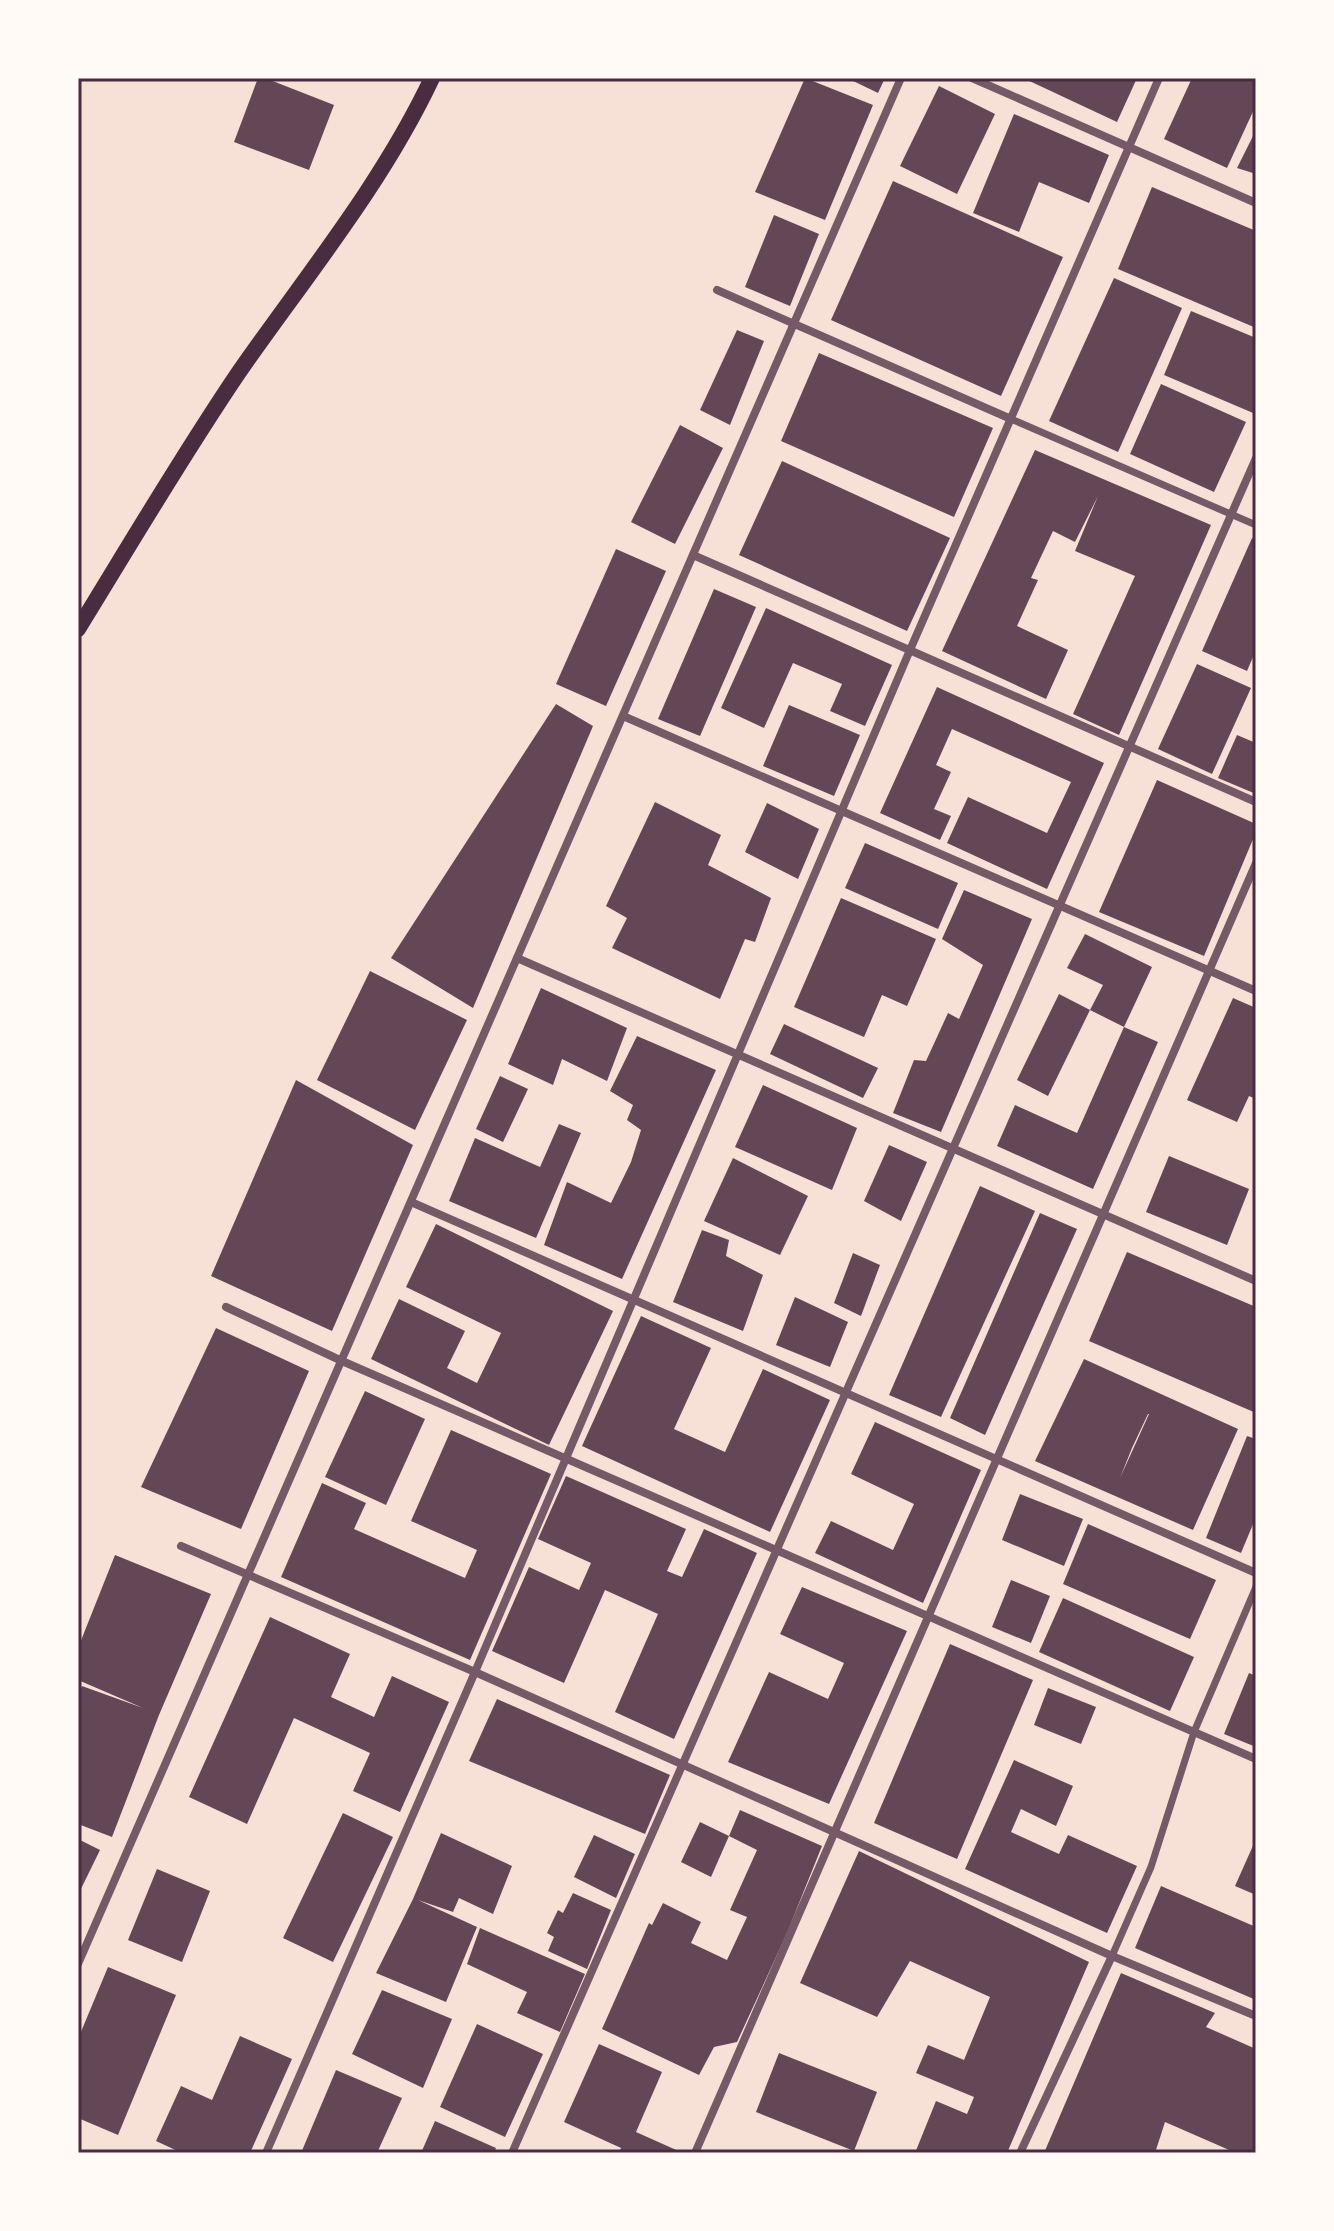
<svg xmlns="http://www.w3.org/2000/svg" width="1334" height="2231" font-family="'Libre Baskerville',serif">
<rect width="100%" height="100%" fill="#f7e1d7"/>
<g fill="#644757" fill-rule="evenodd">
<path d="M258,78h7l69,27 -25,65 -75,-28z"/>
<path d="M805,78l68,27 -48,115 -70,-28z"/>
<path d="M847,78h38l-7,15z"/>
<path d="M1023,78h114l-20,44z"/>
<path d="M1192,78h64v27l-29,63 -63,-29z"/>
<path d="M939,86l56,28 -38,80 -57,-28z"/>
<path d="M1014,114l95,41 -20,48 -50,-21 -20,50 -46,-19z"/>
<path d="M1256,130v44l-19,-6z"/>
<path d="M893,181l170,76 -62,139 -170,-76z"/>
<path d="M1152,187l104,44v97l-138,-59z"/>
<path d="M774,215l45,19 -29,72 -45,-19z"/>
<path d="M1114,278l68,30 -64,144 -69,-31z"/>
<path d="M1191,311l65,27v68l-3,7 -89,-38z"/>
<path d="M737,330l27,11 -34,84 -30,-15z"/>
<path d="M819,353l174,75 -39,89 -173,-76z"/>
<path d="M1161,384l85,38 -32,70 -84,-38z"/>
<path d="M680,425l43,23 -48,96 -44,-22z"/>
<path d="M1035,450l176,75 -92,210 -46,-21 62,-138 -60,-25 23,-55 -23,46 -22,-11 -22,47 7,2 -21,46 51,24 -22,49 -104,-48z"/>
<path d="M782,461l168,77 -43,93 -168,-76z"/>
<path d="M1252,538l4,2v110l-9,21 -45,-20z"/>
<path d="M616,549l50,22 -60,135 -50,-22z"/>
<path d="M714,589l42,18 -56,129 -42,-17z"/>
<path d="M766,608l126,57 -27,61 -35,-15 12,-27 -49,-21 -29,65 -43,-20z"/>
<path d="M1197,664l54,24 -39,86 -54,-25z"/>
<path d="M937,687l167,76 -57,126 -100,-46 21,-46 79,36 24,-51 -119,-53 -16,36 15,7 -17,37 17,7 -11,24 -60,-27z"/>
<path d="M556,704l37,22 -120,282 -82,-50z"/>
<path d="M789,705l71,30 -26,61 -71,-30z"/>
<path d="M1237,735l19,8v51l-38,-16z"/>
<path d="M1157,780l99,44v8l-52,124 -105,-44z"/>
<path d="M655,802l66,33 -13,30 63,33 -16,44 -10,-3 -25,60 -108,-51 15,-30 -21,-12z"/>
<path d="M767,803l52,26 -21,50 -53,-27z"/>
<path d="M865,843l93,40 -20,46 -93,-41z"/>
<path d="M964,890l68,29 -91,213 -48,-19 21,-53 12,1 22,-48 11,6 24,-54 -41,-26z"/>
<path d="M841,898l95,41 -29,67 -25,-11 -18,42 -70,-30z"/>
<path d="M1085,934l67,33 -28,60 -34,-17 13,-25 -36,-17z"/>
<path d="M370,971l97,49 -52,110 -98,-50z"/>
<path d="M541,988l86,40 -20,53 -45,-22 -9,26 -45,-21z"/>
<path d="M1059,994l31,16 -42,86 -31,-16z"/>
<path d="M1233,998l23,10v91l-7,-3 -12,26 -50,-22z"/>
<path d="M784,1024l94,44 -15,30 -93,-44z"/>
<path d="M1124,1027l34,15 -65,147 -96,-43 18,-41 62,28z"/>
<path d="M637,1036l79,34 -94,209 -78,-34 23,-63 44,21 20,-41 10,-32 -14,-10 6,-15 -23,-14z"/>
<path d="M500,1076l28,13 -25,53 -27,-13z"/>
<path d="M296,1080l117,65 -81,186 -121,-55z"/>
<path d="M763,1085l94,43 -25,62 -97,-43z"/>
<path d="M559,1124l22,9 -45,105 -87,-37 26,-63 65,29z"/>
<path d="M889,1145l38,17 -26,59 -37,-20z"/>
<path d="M1169,1156l80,33 -22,56 -81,-33z"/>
<path d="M733,1158l75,38 -28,59 -76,-34z"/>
<path d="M980,1186l55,25 -94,206 -52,-22z"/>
<path d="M1040,1213l37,16 -92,206 -35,-17z"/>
<path d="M436,1224l177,87 -64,134 -178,-86 28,-60 66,32 -18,37 30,15 24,-50 -95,-46z"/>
<path d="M702,1230l27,10 -3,16 37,19 -20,56 -70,-29z"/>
<path d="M1127,1252l129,55v106l-167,-72z"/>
<path d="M853,1253l27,12 -19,51 -27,-13z"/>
<path d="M795,1297l53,25 -18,45 -54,-22z"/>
<path d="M641,1316l70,32 -37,81 51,23 38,-83 67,31 -60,132 -188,-86z"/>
<path d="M216,1328l93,43 -68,158 -100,-42z"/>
<path d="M1084,1359l154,70 -45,101 -158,-69zM1148,1414h1l-29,64 12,-30z"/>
<path d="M365,1391l60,28 -39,86 -61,-28z"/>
<path d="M875,1422l106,48 -58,133 -108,-50 16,-32 62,29 21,-46 -63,-30z"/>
<path d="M451,1430l100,44 -81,186 -189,-83 41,-94 44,20 -12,26 111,49 12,-28 -66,-29z"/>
<path d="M1247,1436l9,3v78l-15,36 -35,-15z"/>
<path d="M566,1476l120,53 -19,42 15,6 22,-48 53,24 -83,186 -59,-27 43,-98 -53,-24 -41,93 -72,-32 37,-84 50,23 12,-27 -53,-24z"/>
<path d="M1020,1494l63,25 -19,47 -62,-26z"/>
<path d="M1088,1524l128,56 -26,59 -127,-55z"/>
<path d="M115,1555l96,39 -52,121 -47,122 -34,-13v-129l4,-9 61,22 -65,-28v-32z"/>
<path d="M1011,1580l39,16 -19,47 -39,-16z"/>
<path d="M802,1587l105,44 -78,173 -101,-42 41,-90 59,27 16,-36 -64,-29z"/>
<path d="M1063,1598l131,59 -24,54 -131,-59z"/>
<path d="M270,1617l80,37 -19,43 43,20 18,-41 57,26 -49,110 -47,-21 17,-38 -76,-35 -47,106 -58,-27z"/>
<path d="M950,1644l83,36 -76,179 -83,-36z"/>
<path d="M1249,1673l7,3v71l-32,-13z"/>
<path d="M1048,1688l48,19 -15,37 -47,-19z"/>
<path d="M497,1699l173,76 -25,59 -176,-73z"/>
<path d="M1014,1760l59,26 -17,40 -35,-17 -10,23 48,22 9,-19 69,31 -30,67 -142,-64z"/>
<path d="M740,1810l82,36 -35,87 -50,109 -23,5 -15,28 -97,-46 47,-106 3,2 11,-22 38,19 -10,21 36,17 20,-43 -17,-7 27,-60 -28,-14 -18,41 -30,-15 19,-40 29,14z"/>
<path d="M343,1813l50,24 -60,125 -50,-24z"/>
<path d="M441,1833l71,33 -19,48 -34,-16 -6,14 -35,-12 59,27 -31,75 -70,-29 37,-74z"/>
<path d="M594,1835l41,19 -19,44 -42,-21z"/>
<path d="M78,1839l22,11 -22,45z"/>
<path d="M1256,1839v56l-21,-9z"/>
<path d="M859,1851l230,111 -82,191h-92l21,-52 31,13 7,-17 -58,-24 12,-28 36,15 26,-63 -80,-36 -33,56 -77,-34z"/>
<path d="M157,1869l53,22 -28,71 -54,-22z"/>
<path d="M1161,1886l95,41v73l-121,-52z"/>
<path d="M573,1893l38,17 -24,59 -39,-18 6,-14 -7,-4 11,-23 5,3z"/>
<path d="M480,1928l105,46 -25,58 -43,-19 10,-21 -60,-28z"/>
<path d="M108,1967l68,28 -58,140 -40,-17v-79z"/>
<path d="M1121,1973l94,40 -9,14 50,22v104h-20l-71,-31 -10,31h-111z"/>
<path d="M382,1990l70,29 -29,69 -71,-34z"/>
<path d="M477,2024l66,30 -38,83 -65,-30z"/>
<path d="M240,2036l52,23 -42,94h-68l-26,-12 25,-55 31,14z"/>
<path d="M599,2044l63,28 -26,60 47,21h-64l2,-5 -57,-26z"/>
<path d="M779,2053l98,39 -23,59 -98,-39z"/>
<path d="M336,2070l66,28 -25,55h-76z"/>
<path d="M435,2121l61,27 -2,5h-73z"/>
</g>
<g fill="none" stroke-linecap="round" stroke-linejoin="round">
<g stroke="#755966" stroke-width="7">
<path d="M1011,419l245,106"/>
<path d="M1112,1956l39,-89 43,-135 62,-145"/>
</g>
<g stroke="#755966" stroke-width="8">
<path d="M972,78l284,125"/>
<path d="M717,290l294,129"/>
<path d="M693,555l563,247"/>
<path d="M623,716l633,275"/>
<path d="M517,958l739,323"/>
<path d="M411,1202l845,371"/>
<path d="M226,1307l116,54 914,398"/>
<path d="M181,1546l294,126 637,284 144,60"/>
<path d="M78,1964l823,-1886"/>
<path d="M266,2153l209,-481 435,-1022 249,-572"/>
<path d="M512,2153l744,-1695"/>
<path d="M695,2153l561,-1290"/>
<path d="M1020,2153l92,-197"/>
</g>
<path stroke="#4a2c40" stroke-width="16" d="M78,629c53,-86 104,-173 161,-257 67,-96 143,-188 193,-294"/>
</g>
<rect width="1334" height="2231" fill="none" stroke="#fffaf5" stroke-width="160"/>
<rect x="80" y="80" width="1174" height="2071" fill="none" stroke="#4a2c40" stroke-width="3"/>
</svg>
